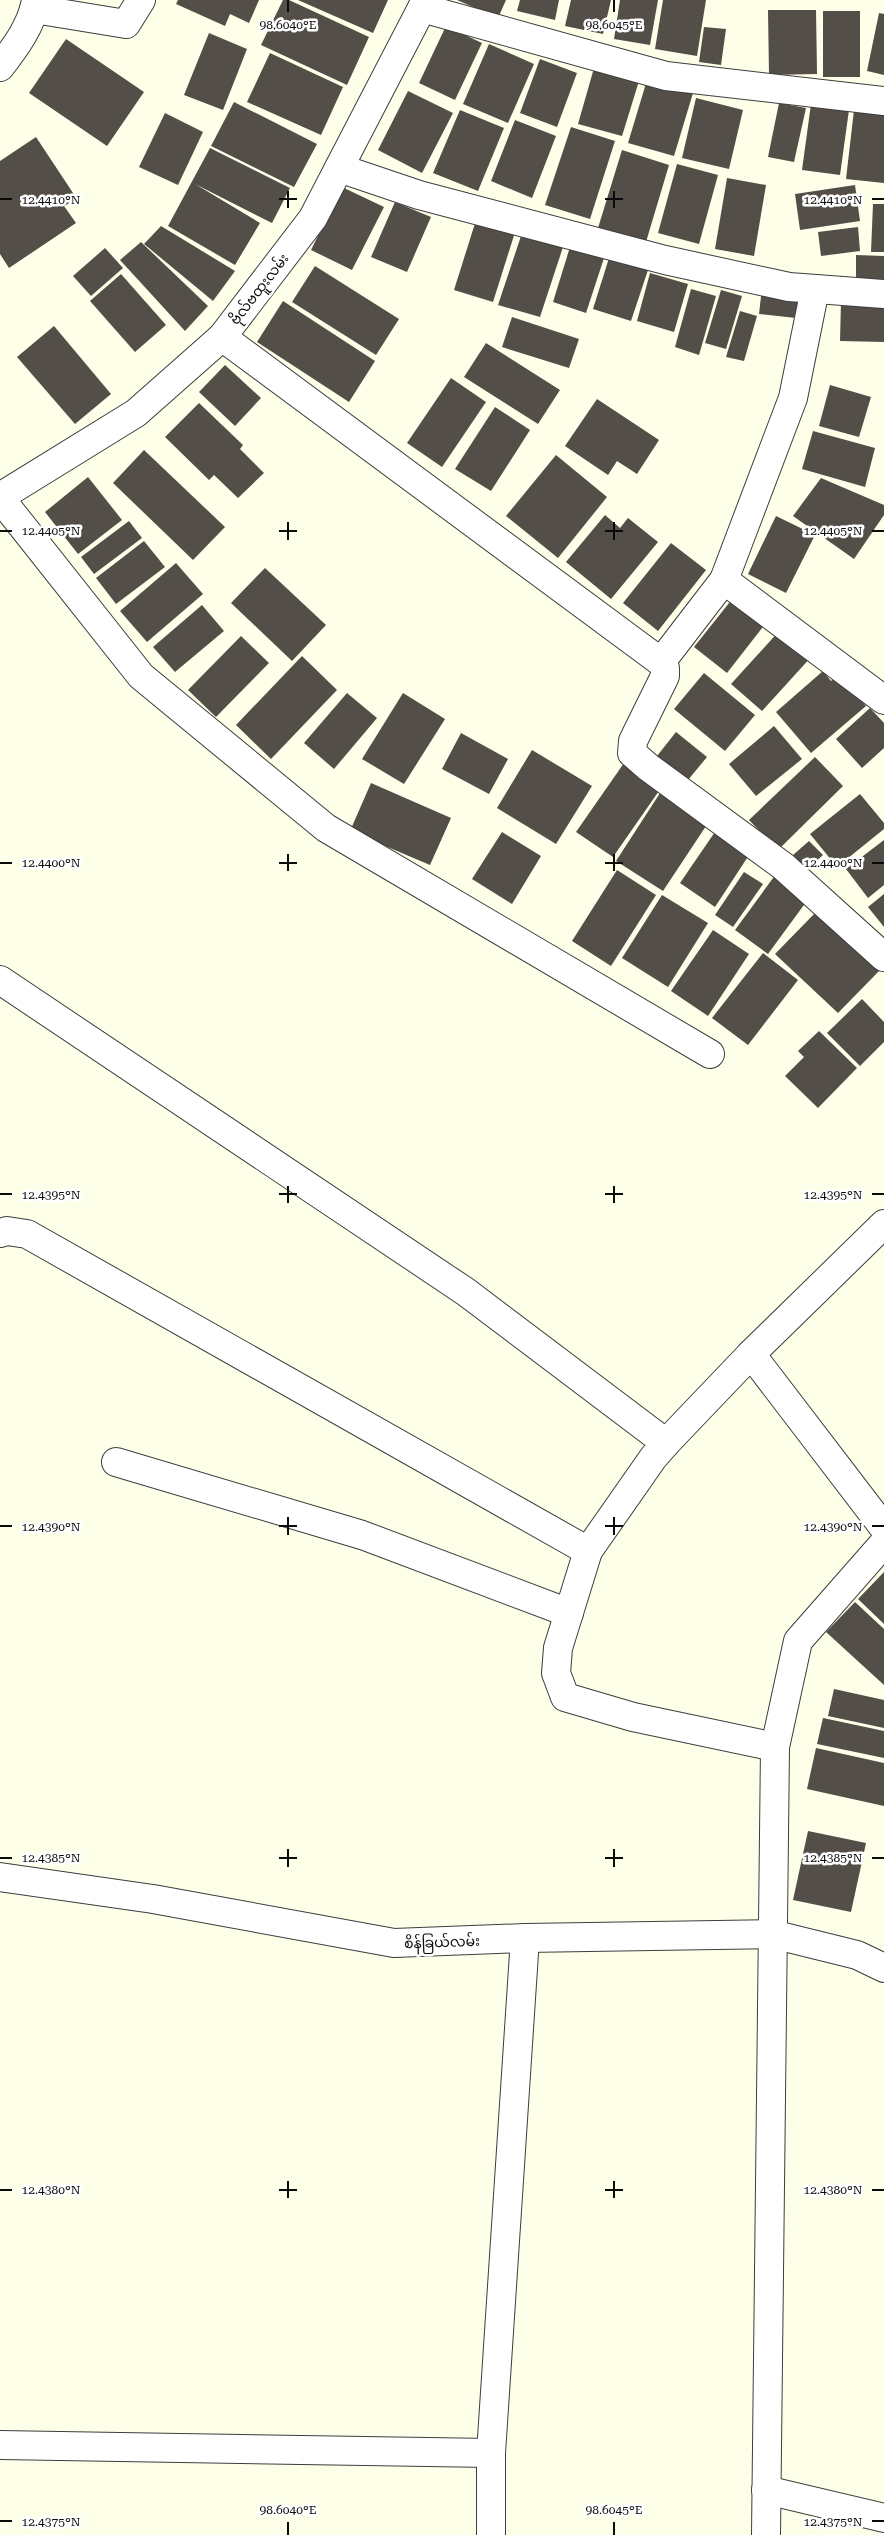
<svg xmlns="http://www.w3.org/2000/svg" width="884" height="2535" font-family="'Roboto Serif','Noto Sans Myanmar',serif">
<rect width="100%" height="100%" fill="#feffe8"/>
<g fill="#534e47">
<path d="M178,0h81l-10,23 -19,-9 -5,12 -49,-22z"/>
<path d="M283,0h6l80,37 -22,48 -86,-40z"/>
<path d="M298,0h90l-15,33z"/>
<path d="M457,0h49l-8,18z"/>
<path d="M520,0h39l-4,20 -38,-9z"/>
<path d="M571,0h40l-8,34 -38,-8z"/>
<path d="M620,0h38l-8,45 -36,-6z"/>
<path d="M663,0h43l-9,56 -42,-7z"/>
<path d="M768,10h48l1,64 -48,1z"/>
<rect x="823" y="11" width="37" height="66"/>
<path d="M879,13l5,1v61l-17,-4z"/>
<path d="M446,26l36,17 -27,57 -36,-17z"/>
<path d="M704,27l22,2 -5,36 -22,-3z"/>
<path d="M209,33l38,16 -24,61 -39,-15z"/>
<path d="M66,39l78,53 -37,54 -78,-53z"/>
<path d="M489,44l45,20 -26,59 -45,-19z"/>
<path d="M270,53l73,34 -22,48 -74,-33z"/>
<path d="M540,59l37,14 -20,54 -37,-14z"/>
<path d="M594,68l45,13 -17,55 -44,-12z"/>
<path d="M647,80l46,13 -19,63 -46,-13z"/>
<path d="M408,91l45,22 -31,60 -44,-23z"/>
<path d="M696,98l47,12 -14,59 -47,-11z"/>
<path d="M234,102l83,42 -23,43 -83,-41z"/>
<path d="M779,103l27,5 -12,54 -26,-5z"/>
<path d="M811,104l38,6 -9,65 -38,-5z"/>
<path d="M460,110l44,18 -26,63 -45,-18z"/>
<path d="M854,110l30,4v69l-38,-4z"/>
<path d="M165,113l38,19 -25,53 -39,-18z"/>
<path d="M515,120l41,16 -24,62 -41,-17z"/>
<path d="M571,127l44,14 -25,78 -45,-14z"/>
<path d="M36,137l41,62 -13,7 12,17 -67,45 -9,-14v-93z"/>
<path d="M210,148l80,40 -18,35 -77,-39 65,39 -25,42 -67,-39z"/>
<path d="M622,150l47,15 -23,77 -48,-14z"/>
<path d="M677,164l41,11 -19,69 -41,-11z"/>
<path d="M727,178l39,7 -12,71 -39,-7z"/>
<path d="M855,185l5,36 -60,9 -5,-36z"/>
<path d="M342,187l42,20 -32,63 -41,-20z"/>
<path d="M395,202l36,15 -24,55 -36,-15z"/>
<path d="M873,204h11v48h-13z"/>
<path d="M477,217l39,12 -23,73 -39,-12z"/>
<path d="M161,226l74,45 -22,30 -69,-57z"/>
<path d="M858,227l2,24 -39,5 -3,-24z"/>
<path d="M523,230l41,14 -24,73 -42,-12z"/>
<path d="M141,242l67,64 -23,25 -65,-71z"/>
<path d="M570,247l34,11 -18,55 -33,-11z"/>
<path d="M105,248l18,20 -32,28 -18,-20z"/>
<path d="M856,255l28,1v31l-28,-1z"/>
<path d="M609,258l39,12 -17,51 -38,-12z"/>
<path d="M315,266l84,53 -23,36 -84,-53z"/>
<path d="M650,273l38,11 -14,48 -37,-11z"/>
<path d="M121,274l45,51 -31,27 -45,-51z"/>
<path d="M762,288l37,4 -3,26 -37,-4z"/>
<path d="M691,289l25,7 -17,59 -24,-8z"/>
<path d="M721,290l21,6 -16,53 -21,-6z"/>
<path d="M283,301l92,60 -26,41 -92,-60z"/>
<path d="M841,301l43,1v40l-44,-1z"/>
<path d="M740,311l17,5 -13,45 -18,-4z"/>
<path d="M512,317l67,22 -10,29 -67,-21z"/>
<path d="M54,326l57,68 -36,30 -58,-67z"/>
<path d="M486,343l74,47 -22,34 -74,-47z"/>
<path d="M225,365l36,33 -26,28 -36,-34z"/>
<path d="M451,378l35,24 -44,65 -35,-24z"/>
<path d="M830,385l41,12 -12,40 -40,-11z"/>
<path d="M597,399l62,41 -22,34 -20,-13 -9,14 -43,-29z"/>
<path d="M199,403l44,42 -3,4 24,24 -26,25 -24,-23 -5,5 -44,-43z"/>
<path d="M495,407l35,23 -39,61 -36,-22z"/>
<path d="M813,431l62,17 -10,39 -63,-18z"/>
<path d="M144,450l81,77 -32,33 -80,-77z"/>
<path d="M556,455l51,42 -49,61 -52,-42z"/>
<path d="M88,477l34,43 -44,34 -33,-42z"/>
<path d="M821,478l63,27v10l-30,44 -61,-43z"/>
<path d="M605,515l15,13 8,-10 30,24 -47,57 -45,-37z"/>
<path d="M776,516l39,19 -29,58 -38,-19z"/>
<path d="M129,521l13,17 -48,36 -13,-17z"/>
<path d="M144,541l21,26 -49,37 -20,-26z"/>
<path d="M671,543l35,27 -48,61 -35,-28z"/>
<path d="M176,563l27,31 -56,48 -27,-31z"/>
<path d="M265,568l61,57 -34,36 -61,-58z"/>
<path d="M733,598l33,25 -39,50 -33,-26z"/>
<path d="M202,605l22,26 -49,41 -22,-25z"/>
<path d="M781,629l31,27 -50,55 -31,-27z"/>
<path d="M241,636l28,27 -53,54 -28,-27z"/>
<path d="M302,656l35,34 -66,69 -35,-34z"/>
<path d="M823,671l8,10 8,-7 27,32 -55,47 -35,-41z"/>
<path d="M704,673l51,42 -30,36 -51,-42z"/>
<path d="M347,693l30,25 -43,51 -30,-26z"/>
<path d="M403,693l42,26 -41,65 -42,-25z"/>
<path d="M870,708l14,15v25l-22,20 -26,-29z"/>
<path d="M774,726l28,33 -46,37 -27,-32z"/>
<path d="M676,732l31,25 -19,23 -31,-24z"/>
<path d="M461,733l47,26 -19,35 -47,-25z"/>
<path d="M532,750l60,36 -36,58 -59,-36z"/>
<path d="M815,757l28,29 -65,64 -29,-30z"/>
<path d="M624,763l37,25 -48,69 -37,-25z"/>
<path d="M371,783l80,35 -21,47 -80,-34z"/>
<path d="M662,790l48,30 -47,71 -47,-30z"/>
<path d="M860,794l24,29v6l-47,38 -27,-33z"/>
<path d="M717,829l34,23 -36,55 -35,-24z"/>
<path d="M502,832l39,24 -29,48 -40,-25z"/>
<path d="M884,840v45l-16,13 -22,-29z"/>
<path d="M809,841l14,14 -17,15 -13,-15z"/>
<path d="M617,870l39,25 -45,71 -39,-25z"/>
<path d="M744,872l19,12 -30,43 -18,-12z"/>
<path d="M776,874l33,24 -41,56 -33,-24z"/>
<path d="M884,894v33l-16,-20z"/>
<path d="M662,895l46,28 -40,64 -46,-29z"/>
<path d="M817,911l63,59 -42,43 -63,-59z"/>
<path d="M713,930l36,24 -41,62 -37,-25z"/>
<path d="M763,953l35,27 -50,65 -36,-27z"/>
<path d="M862,999l22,23v20l-24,24 -33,-33z"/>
<path d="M819,1031l38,37 -39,40 -33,-32 19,-19 -6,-6z"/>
<path d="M884,1572v52l-26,-25z"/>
<path d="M855,1602l29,27v56l-58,-53z"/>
<path d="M834,1689l50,11v28l-56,-12z"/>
<path d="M823,1718l61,13v27l-67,-14z"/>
<path d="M816,1748l68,15v43l-77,-17z"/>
<path d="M808,1831l58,12 -15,69 -58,-12z"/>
</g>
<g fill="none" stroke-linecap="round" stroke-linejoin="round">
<g stroke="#3d3d3d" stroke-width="30">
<g id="minor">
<path d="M422,8l244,68 218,25"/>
<path d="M34,9l92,15 15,-24"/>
<path d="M0,67c15,-19 32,-42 36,-67"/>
<path d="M339,168l80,27 246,65 124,27 95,7"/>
<path d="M222,337l439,325 4,6v8l-32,65 -1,12 16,14 135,99 101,91"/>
<path d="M0,497l136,-84 86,-76 91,-119 113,-218"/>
<path d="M0,498l141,178 185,152 384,226"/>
<path d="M724,580l69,-182 22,-109"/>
<path d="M661,662l63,-82 160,120"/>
<path d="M0,980l466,312 200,151"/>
<path d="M0,1233l7,-2 20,3 561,317"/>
<path d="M751,1354l133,174"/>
<path d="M116,1462l246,73 207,78"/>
<path d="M775,1747l-142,-30 -68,-20 -9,-24 2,-25 30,-97 65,-93 13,-15 85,-89 133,-130"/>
<path d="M0,1877l153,22 241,44 131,-5 247,-4 85,21 27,13"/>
<path d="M0,2445l491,8"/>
<path d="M766,2490l118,28"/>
<path d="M491,2535v-82l34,-515"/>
<path d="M766,2535l9,-788 23,-106 86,-98"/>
</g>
</g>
<use href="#minor" stroke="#fff" stroke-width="28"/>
</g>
<path fill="none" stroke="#0a0a0a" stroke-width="2" d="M288,0v12M614,0v12M288,191v17M614,191v17M0,199h12M279,199h18M605,199h18M872,199h12M288,522v18M614,522v18M0,531h12M279,531h18M605,531h18M872,531h12M288,854v17M614,854v17M0,863h12M279,863h18M605,863h18M872,863h12M288,1186v17M614,1186v17M0,1194h12M279,1194h18M605,1194h18M872,1194h12M288,1517v18M614,1517v18M0,1526h12M279,1526h18M605,1526h18M872,1526h12M288,1849v18M614,1849v18M0,1858h12M279,1858h18M605,1858h18M872,1858h12M288,2181v17M614,2181v17M0,2190h12M279,2190h18M605,2190h18M872,2190h12M0,2521h12M872,2521h12M288,2522v13M614,2522v13"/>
<g text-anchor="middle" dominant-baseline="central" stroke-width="5" stroke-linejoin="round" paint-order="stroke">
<g font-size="14" fill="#0a0a0a" stroke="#fff">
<text transform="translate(259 289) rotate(-52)">ဗိုလ်ဗထူးလမ်း</text>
<text transform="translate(442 1942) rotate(-2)">စိန်ခြယ်လမ်း</text>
</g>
</g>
<g font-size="12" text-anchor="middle" fill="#0a0a0a" stroke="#fff" stroke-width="5" stroke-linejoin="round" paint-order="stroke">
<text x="288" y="29">98.6040°E</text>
<text x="614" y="29">98.6045°E</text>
<text x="51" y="204">12.4410°N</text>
<text x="833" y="204">12.4410°N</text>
<text x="51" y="535">12.4405°N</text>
<text x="833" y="535">12.4405°N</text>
<text x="51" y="867">12.4400°N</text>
<text x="833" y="867">12.4400°N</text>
<text x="51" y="1199">12.4395°N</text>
<text x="833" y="1199">12.4395°N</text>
<text x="51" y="1531">12.4390°N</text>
<text x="833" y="1531">12.4390°N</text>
<text x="51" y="1862">12.4385°N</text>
<text x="833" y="1862">12.4385°N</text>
<text x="51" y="2194">12.4380°N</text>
<text x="833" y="2194">12.4380°N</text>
<text x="288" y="2514">98.6040°E</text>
<text x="614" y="2514">98.6045°E</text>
<text x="51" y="2526">12.4375°N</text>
<text x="833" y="2526">12.4375°N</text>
</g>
</svg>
